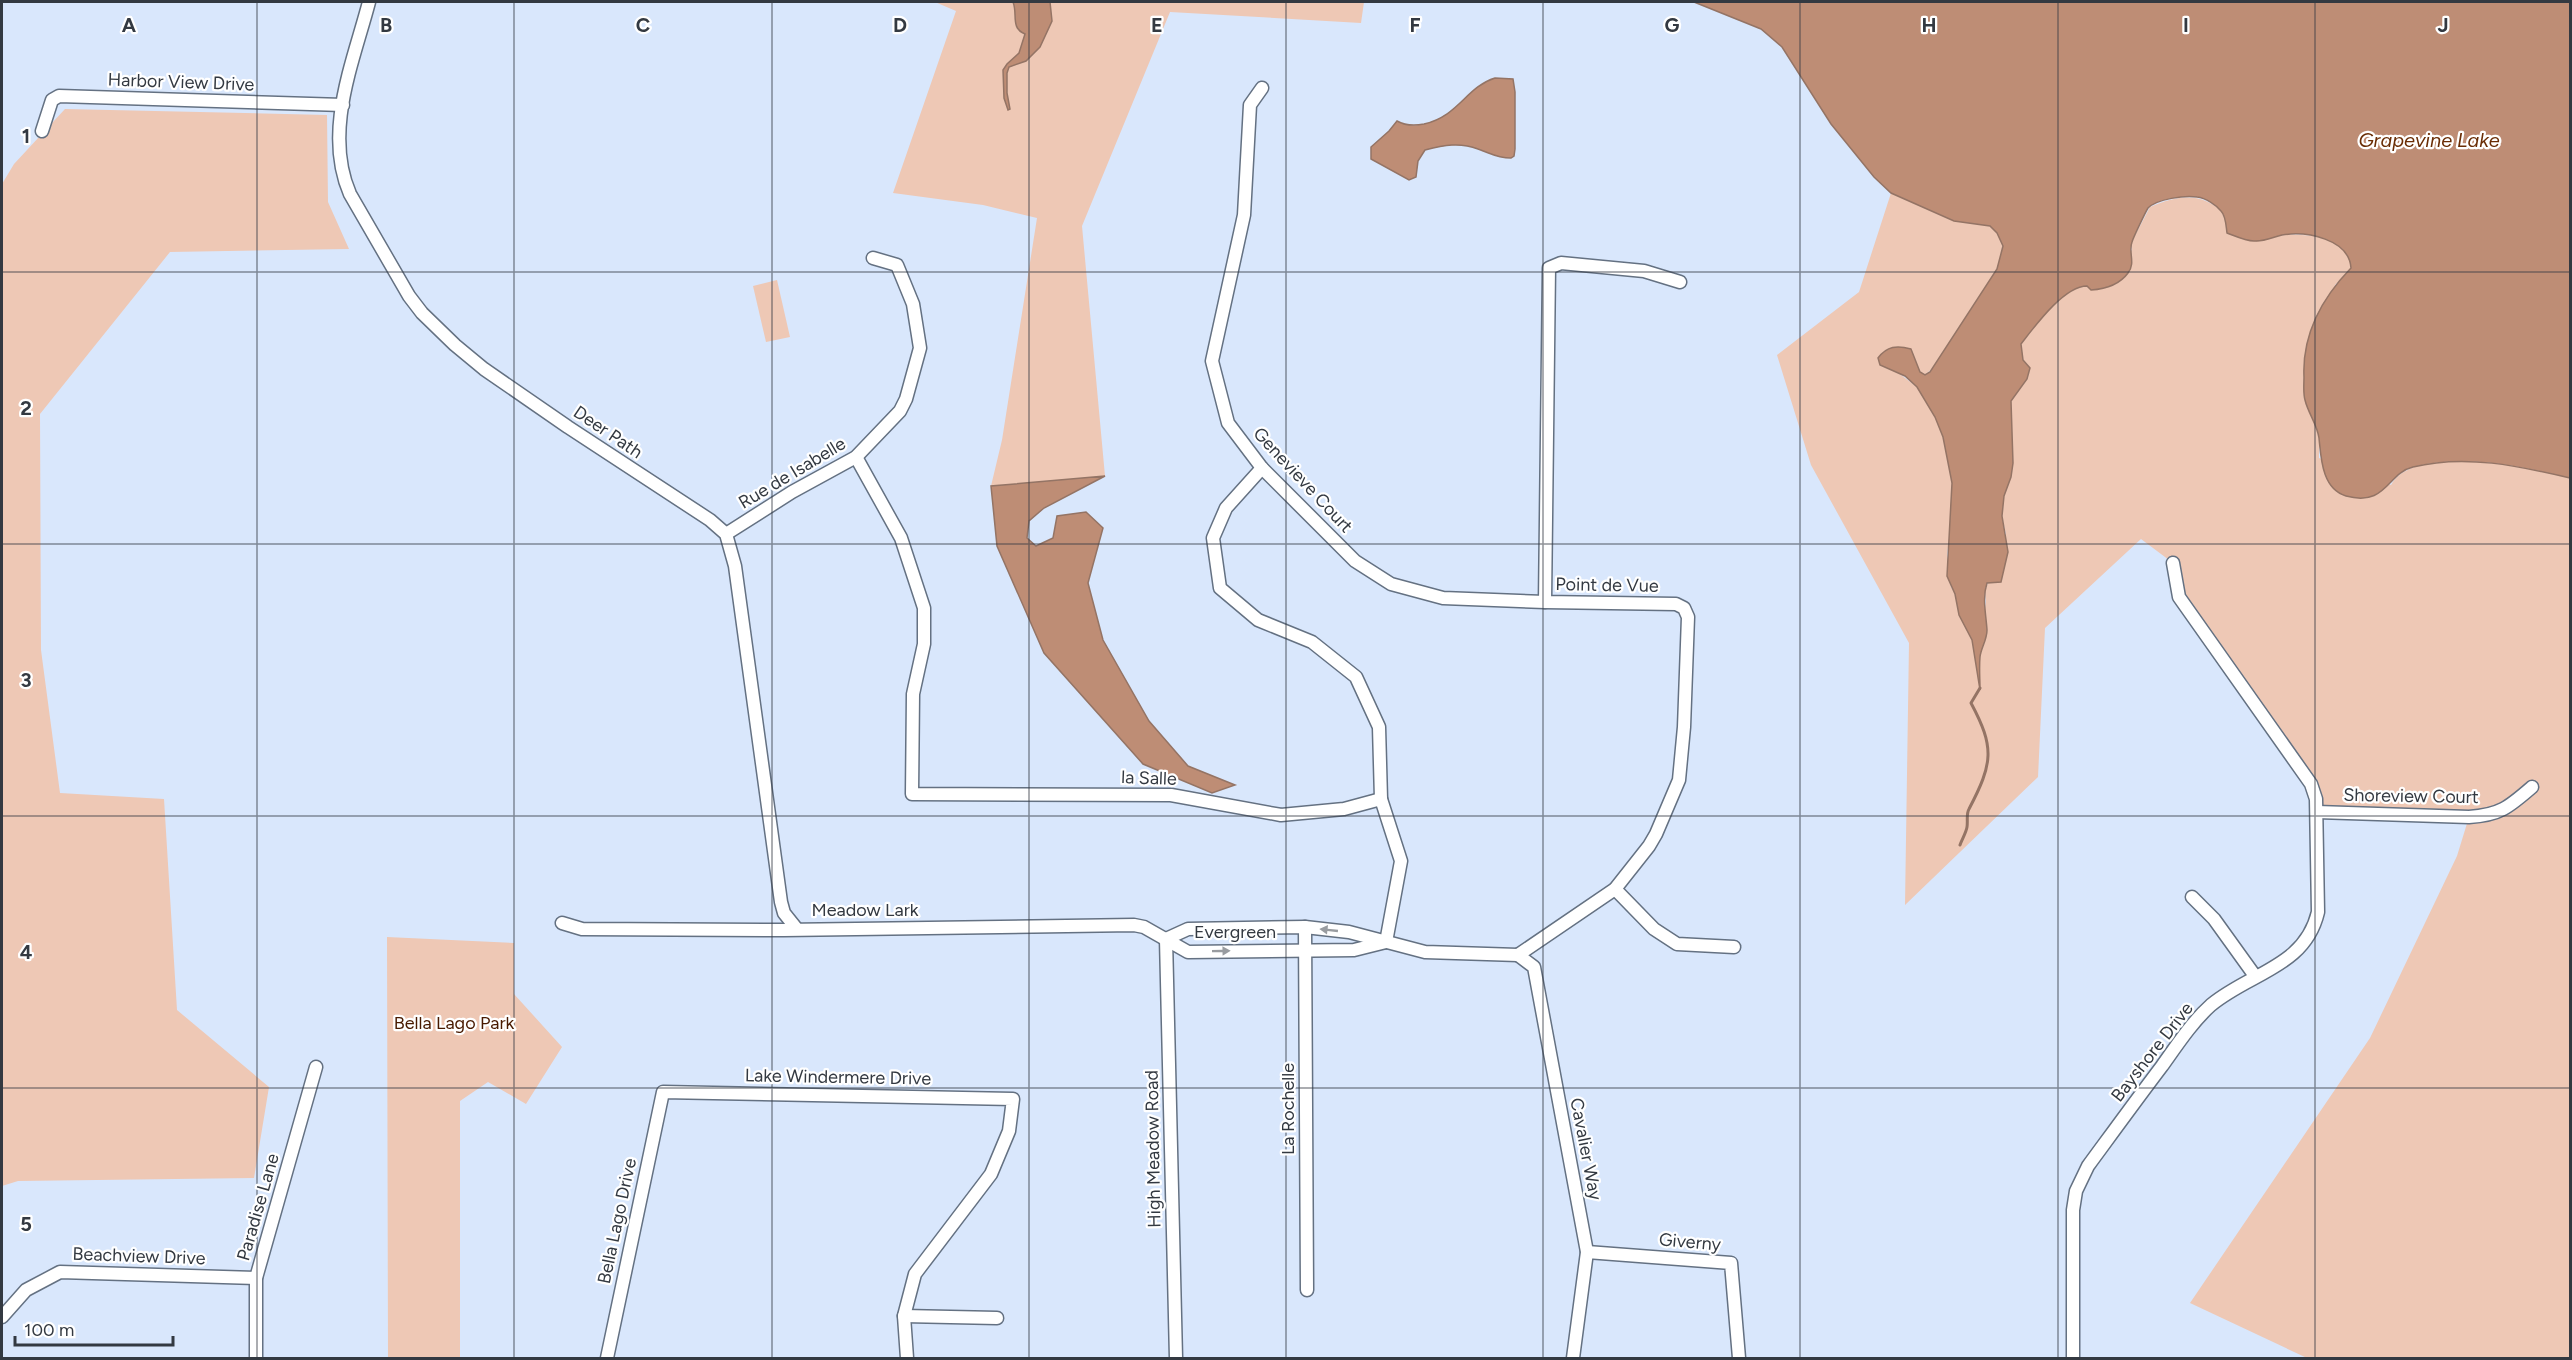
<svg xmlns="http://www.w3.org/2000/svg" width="2572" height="1360" font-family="Figtree,sans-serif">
<rect width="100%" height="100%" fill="#d9e7fc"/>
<g fill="#eec8b5">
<path d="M935,2h429l-3,21 -191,-11 -88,214 23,250 -114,10 11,-46 35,-222 -54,-13 -90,-12 63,-182z"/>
<path d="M65,109l262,6 1,87 21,47 -179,3 -130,162 1,236 19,143 104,6 13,211 92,77 -15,91 -236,3 -16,5v-1002l12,-20z"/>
<path d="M1891,193l63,28 36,5 7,7 6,13 -6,23 -61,96 -11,10 -5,-3 -7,-11 -16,11 20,15 18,30 8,20 9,45v36l-5,36 4,33 4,7 4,21 13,25 8,46v-32l5,-12 2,-14 -3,-13 2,-13 -1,-11 21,-57 -4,-17 2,-21 7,-19 2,-14 -2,-62 16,-22 3,-11 -7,-7 -2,-17c14,-18 43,-58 66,-58l45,-36 -1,-7 19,-36c54,-23 67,-1 104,34 10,-1 22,-6 32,-6 25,-1 62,2 66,33l-17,17 -20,140 4,12v21l72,27c24,-43 140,-17 179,-7v880h-263l-117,-55 180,-265 87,-182 12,-39 -152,-5 -1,-13 -137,-202 -6,-34 -32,-24 -96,89 -7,149 -133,128 4,-262 -98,-178 -34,-110 82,-63z"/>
<path d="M777,280l13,57 -24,5 -13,-56z"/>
<path d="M387,937l127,6v51l48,53 -36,57 -38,-22 -28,19v257h-72z"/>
</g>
<g fill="#be8d75" stroke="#947465" stroke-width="1.5">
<path d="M1013,2h37l2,19 -12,26 -14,14 -17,6 -2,6v20l3,16 -2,1 -4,-12 -1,-28 4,-6 12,-11 6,-19c-15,-6 -7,-20 -12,-32z"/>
<path d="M1694,2h876v476c-51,-12 -105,-24 -157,-11 -26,6 -26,40 -67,29 -24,-7 -25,-38 -27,-58 -2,-14 -11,-25 -14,-38 -2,-7 -1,-16 -1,-23 -2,-43 18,-79 47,-109 -2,-29 -44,-37 -69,-33 -9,2 -18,7 -28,6 -8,0 -19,-5 -27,-8 -1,-7 -1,-17 -6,-22 -5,-6 -15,-13 -24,-14 -12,-2 -40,2 -49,11 -2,3 -15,30 -16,34 -4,10 4,21 -4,31 -8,11 -23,16 -37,17l-4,-4c-23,0 -52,40 -66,58l2,16 7,8 -3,11 -16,22 2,62 -2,14 -7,19 -2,20 6,36 -7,30 -14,1c-5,15 -1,31 0,47 0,10 -6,18 -7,27 -1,11 0,22 0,33l-8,-50 -13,-25 -4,-21 -8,-18 5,-93 -9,-46 -8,-20 -18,-30 -12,-11 -25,-11 -2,-7c9,-12 19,-13 33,-9l9,23 5,3 5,-3 67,-103 6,-23 -6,-13 -7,-7 -36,-5 -63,-28 -17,-16 -43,-53 -49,-77 -21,-18z"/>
<path d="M1495,78l18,1 2,13v57l-1,7 -3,2c-14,0 -21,-5 -33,-9 -18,-7 -34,-4 -53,1l-7,11 -2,16 -7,3 -38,-21v-12l18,-16 8,-10c9,5 17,5 27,3 35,-8 42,-37 71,-46z"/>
<path d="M1105,476l-61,32 -15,13 -2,17 9,8 17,-8 4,-22 29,-4 17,16 -15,55 15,57 46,81 39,45 47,19 -23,8 -69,-29 -99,-111 -47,-107 -6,-60z"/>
</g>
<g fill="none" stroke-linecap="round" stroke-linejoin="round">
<path stroke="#947465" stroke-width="3" d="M1960,845c2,-6 6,-12 7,-18 1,-6 -1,-13 2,-18 24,-46 26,-61 2,-106l9,-15"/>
<g stroke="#647182" stroke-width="15">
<g id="minor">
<path d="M369,2c-16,61 -46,130 -19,192l59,102 13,17 33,32 29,24 84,58 142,93 16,14 9,32 46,336 3,11 12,15"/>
<path d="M1262,88l-12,17 -6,110 -32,146 16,62 34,45 93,93 36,23 52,14 102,4"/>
<path d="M42,131l10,-31 7,-4 284,9"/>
<path d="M856,457l45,81 23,70v36l-11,50 -1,100 259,1 110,20 63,-6 37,-10"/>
<path d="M1262,468l-36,40 -13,30 7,50 38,32 54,22 44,35 23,50 2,72 20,62 -15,81"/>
<path d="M726,534l66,-42 64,-35 44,-46 6,-12 14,-51 -7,-44 -16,-39 -24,-7"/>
<path d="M2317,812l152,5c31,-2 40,-10 63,-30"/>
<path d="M1615,889l39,40 23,15 57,3"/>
<path d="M2192,897l22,22 41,57"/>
<path d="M562,923l20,6 202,1 350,-5 10,2 44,25 166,-2 32,-8"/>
<path d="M1305,927l2,363"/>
<path d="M1166,939l10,419"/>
<path d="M1166,939l22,-10 117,-2 44,5 76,20 93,3"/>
<path d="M1518,955l97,-66 34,-43 7,-12 23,-54 5,-53 4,-110 -4,-9 -8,-4 -131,-2 4,-334 12,-5 83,8 36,11"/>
<path d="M1518,955l16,12 53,285 -14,106"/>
<path d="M1587,1252l144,11 8,95"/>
<path d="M904,1316l93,2"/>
<path d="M2,1317l24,-27 34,-18 196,6"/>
<path d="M256,1358v-80l60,-211"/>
<path d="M607,1358l56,-266 350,7 -4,32 -18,43 -76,100 -11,42 3,42"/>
<path d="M2073,1358v-148l3,-19 12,-25c25,-34 49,-67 74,-100 15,-21 30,-44 49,-61 40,-33 94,-38 107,-93l-2,-113 -5,-15 -132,-187 -6,-34"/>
</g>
</g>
<use href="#minor" stroke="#fff" stroke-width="12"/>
</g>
<defs><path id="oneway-solid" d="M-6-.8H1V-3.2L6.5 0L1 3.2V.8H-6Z" transform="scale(1.5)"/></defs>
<g fill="#999ca0">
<use href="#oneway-solid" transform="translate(1329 930) rotate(-174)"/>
<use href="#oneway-solid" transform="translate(1221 951) rotate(-1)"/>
</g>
<path fill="none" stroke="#333941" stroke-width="1.5" stroke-opacity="0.55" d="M257,2v1356M514,2v1356M772,2v1356M1029,2v1356M1286,2v1356M1543,2v1356M1800,2v1356M2058,2v1356M2315,2v1356M2,272h2568M2,544h2568M2,816h2568M2,1088h2568"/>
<g text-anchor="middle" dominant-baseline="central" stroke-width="4.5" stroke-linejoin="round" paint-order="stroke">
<g font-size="18" fill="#333941" stroke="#fff">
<text transform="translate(181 82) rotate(2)">Harbor View Drive</text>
<text transform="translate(608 432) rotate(34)">Deer Path</text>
<text transform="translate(792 473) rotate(-31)">Rue de Isabelle</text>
<text transform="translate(1303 480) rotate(47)">Genevieve Court</text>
<text transform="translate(1607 585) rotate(1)">Point de Vue</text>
<text transform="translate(1149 778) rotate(2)">la Salle</text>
<text transform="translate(2411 796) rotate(1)">Shoreview Court</text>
<text x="865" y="910">Meadow Lark</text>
<text x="1235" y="932">Evergreen</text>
<text transform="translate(2152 1052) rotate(-52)">Bayshore Drive</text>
<text transform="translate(838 1077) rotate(1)">Lake Windermere Drive</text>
<text transform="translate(1288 1109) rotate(-90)">La Rochelle</text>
<text transform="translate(1153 1149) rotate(-91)">High Meadow Road</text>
<text transform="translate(1586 1149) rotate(79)">Cavalier Way</text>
<text transform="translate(258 1207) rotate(-74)">Paradise Lane</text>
<text transform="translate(617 1221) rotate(-78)">Bella Lago Drive</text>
<text transform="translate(1690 1242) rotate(5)">Giverny</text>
<text transform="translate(139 1256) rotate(2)">Beachview Drive</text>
</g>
<g font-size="18" fill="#481a00" stroke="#fff">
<text x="454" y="1023">Bella Lago Park</text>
</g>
<g font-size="20" font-style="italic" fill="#6a2d05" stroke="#fff">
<text x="2429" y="140">Grapevine Lake</text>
</g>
</g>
<g font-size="20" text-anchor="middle" font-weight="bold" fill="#333941" stroke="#fff" stroke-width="4.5" stroke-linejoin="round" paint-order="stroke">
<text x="129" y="32">A</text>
<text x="386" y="32">B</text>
<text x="643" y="32">C</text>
<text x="900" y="32">D</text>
<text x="1157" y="32">E</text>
<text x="1415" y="32">F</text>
<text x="1672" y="32">G</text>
<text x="1929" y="32">H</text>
<text x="2186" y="32">I</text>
<text x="2443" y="32">J</text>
<text x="26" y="143">1</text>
<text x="26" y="415">2</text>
<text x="26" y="687">3</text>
<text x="26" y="959">4</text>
<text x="26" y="1231">5</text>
</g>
<rect width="2572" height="1360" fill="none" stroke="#333941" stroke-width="6"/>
<path d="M15 1336v9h158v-9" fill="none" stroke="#333941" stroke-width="3"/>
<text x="24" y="1336" font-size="18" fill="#333941" stroke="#ffffff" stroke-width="4.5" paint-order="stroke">100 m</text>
</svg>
